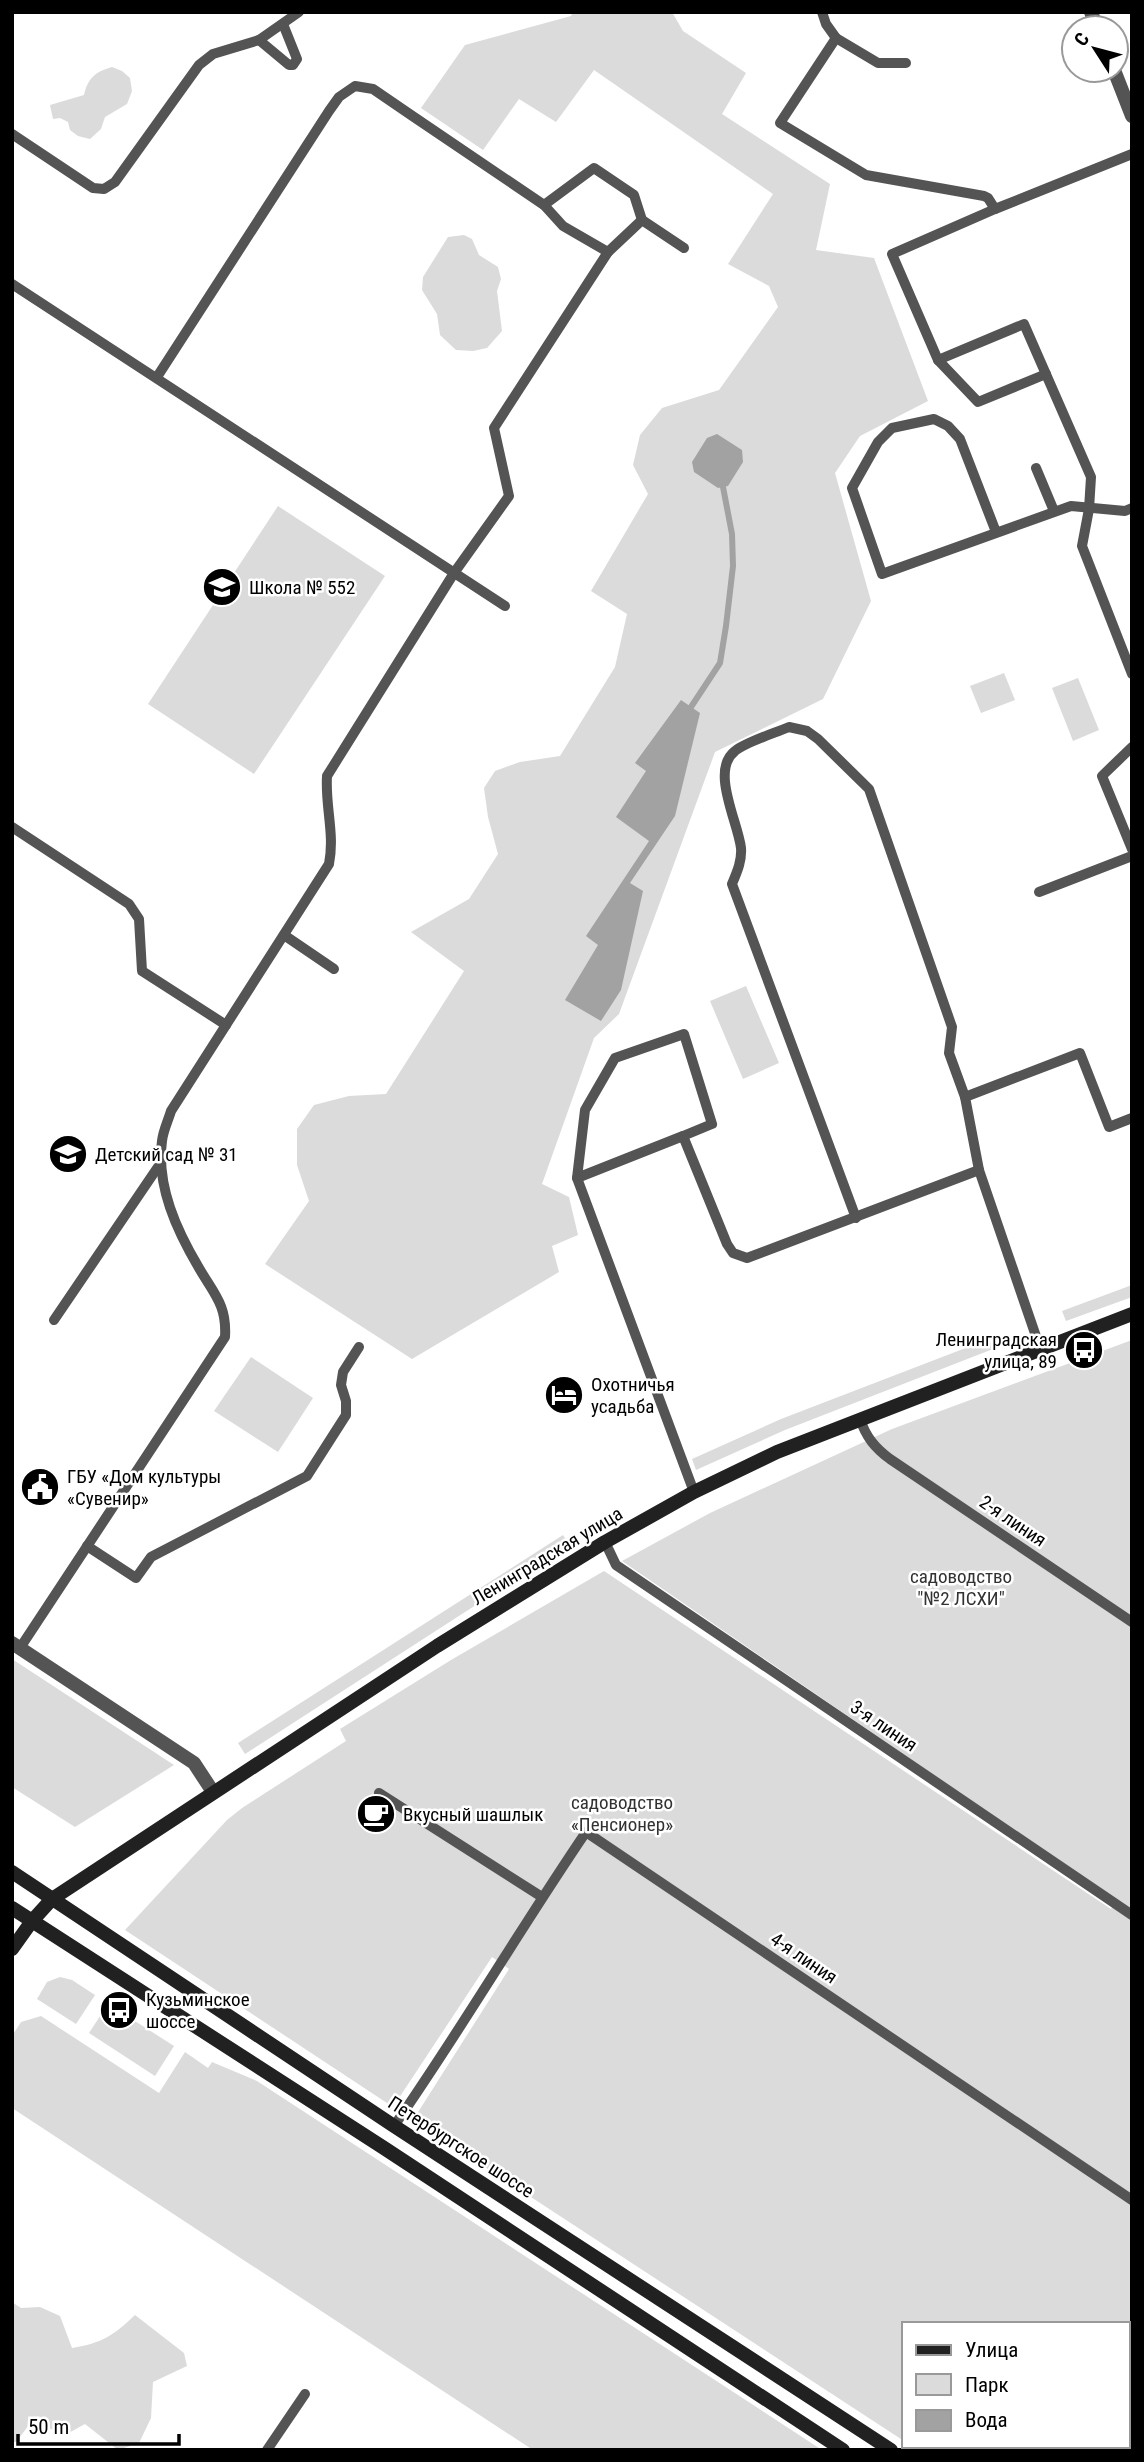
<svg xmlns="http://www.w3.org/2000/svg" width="1144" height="2462" font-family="'Roboto Condensed',sans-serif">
<rect width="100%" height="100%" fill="#fff"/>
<g fill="#dbdbdb">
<path d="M573,12h99l11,19 63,42 -24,41 108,70 -14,66 58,8 54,143 -68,35 -25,37 36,128 -48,98 -108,53 -96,262 -25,24 -52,146 27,13 9,38 -26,11 7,26 -147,87 -147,-95 44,-63 -12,-36v-36l17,-24 35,-9 37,-2 78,-123 -53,-39 58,-33 29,-45 -10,-37 -4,-29 11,-17 25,-9 40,-6 55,-89 12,-53 -36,-23 57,-97 -15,-29 7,-30 22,-27 57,-18 59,-83 -9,-21 -41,-22 45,-70 -179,-124 -38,52 -37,-23 -36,51 -62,-42 44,-63 106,-29z"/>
<path d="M112,67l10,4 8,7 2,13 -5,13 -22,13 -4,12 -11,10 -12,-3 -8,-6 -2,-8 -8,-4 -7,1 -3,-14 34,-10c4,-17 11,-23 28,-28z"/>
<path d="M464,235l8,4 7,16 19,12 3,12 -4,12 5,40 -15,17 -14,3 -17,-1 -16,-15 -3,-21 -15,-24 1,-13 25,-40z"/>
<path d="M278,506l107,70 -131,198 -106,-70z"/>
<path d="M1004,673l11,27 -34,13 -11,-27z"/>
<path d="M1078,678l21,52 -26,11 -21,-53z"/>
<path d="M746,986l33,77 -36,16 -33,-78z"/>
<path d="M1132,1285v12l-66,24 -4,-10z"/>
<path d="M989,1339l4,10 -208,81 -89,40 -4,-11 89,-40z"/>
<path d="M1132,1340v1110h-215l-5,-4h216v-122h-224v117l-491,-321 96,-151 -17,-12 -99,150 -268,-177 102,-110 15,-12 104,-67 -6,-12 111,-69 153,-89 507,338 5,-9 -494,-339 88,-48 182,-84z"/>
<path d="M251,1357l62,41 -35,54 -64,-41z"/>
<path d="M563,1535l6,10 -324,209 -7,-11z"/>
<path d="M12,1659l162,106 -99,62 -63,-40z"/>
<path d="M60,1977l12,3 23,15 -19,29 -39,-25 10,-17z"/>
<path d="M106,2007l19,12 2,-3 47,30 -19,30 -66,-43z"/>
<path d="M41,2016l118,77 26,-41 23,16 4,-6 45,19 565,369h-289l-521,-342v-72l9,-14z"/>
<path d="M12,2302l9,6 19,-1 20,9 12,32c30,-5 41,-12 63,-33l49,38 3,13 -34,16 -2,36 -12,25 -21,7 -33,-26 -20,11 -33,-14 -16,21h-4z"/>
</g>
<g fill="#a2a2a2">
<path d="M717,434l25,16 1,12 -15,24 -10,2 -24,-16 -2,-10 15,-24z"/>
<path d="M681,700l19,13 -25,103 -45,67 13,8 -22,99 -20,31 -36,-21 33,-55 -12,-9 63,-95 -33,-24 30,-46 -11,-8z"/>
</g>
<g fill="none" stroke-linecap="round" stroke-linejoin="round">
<path stroke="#a2a2a2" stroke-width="6" d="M691,707l29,-44 6,-37 7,-60 -1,-32 -9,-47"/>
<g stroke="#545454" stroke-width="10">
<path d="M822,12l4,12 10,14 42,25h28"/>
<path d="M836,38l-56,85 86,52 118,21 4,2 7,11"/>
<path d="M259,40l30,25h4l4,-6 -14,-35"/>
<path d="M12,134l81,54 11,1 11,-7 84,-117 14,-11 46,-14 40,-28"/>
<path d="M544,205l50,-37 40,27 8,25"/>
<path d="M608,252l34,-32 42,28"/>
<path d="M12,284l493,322"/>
<path d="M938,360l86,-36 67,153 -2,32 -7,37 50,128"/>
<path d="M1046,374l-68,28 -40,-42 -46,-106 103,-45 137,-55"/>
<path d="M1036,468l18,43"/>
<path d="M996,532l-36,-93 -12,-13 -14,-7 -42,9 -14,14 -26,46 30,86 189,-68 54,5 7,-3"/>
<path d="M1132,747l-30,29 30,73"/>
<path d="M12,827l117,77 10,15 3,52 84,54"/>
<path d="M1039,892l93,-36"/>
<path d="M284,935l50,34"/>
<path d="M577,1178l106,-42"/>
<path d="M856,1218l-124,-334c5,-12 10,-23 9,-36 -3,-26 -31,-78 -6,-97 11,-9 40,-18 54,-24l18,4 11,8 51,50 83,238 -3,26 16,44"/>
<path d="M54,1320l106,-156"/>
<path d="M1040,1348l-61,-178 -14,-73 115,-44 29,74 23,-9"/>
<path d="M860,1419c6,18 15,29 30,40l242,163"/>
<path d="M694,1492l-117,-314 8,-68 30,-52 69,-24 28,90 -29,12 44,108 6,9 14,5 232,-88"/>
<path d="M605,1542l11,23 516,350"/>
<path d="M87,1546l49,32 15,-21 156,-81 39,-61v-14l-5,-16 2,-13 16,-25"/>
<path d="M20,1648l205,-311c2,-32 -11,-43 -26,-69 -22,-37 -43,-82 -37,-127 1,-10 6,-20 9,-30l158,-247c6,-30 -4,-58 -2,-88l127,-203 55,-77 -15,-68 114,-176 -45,-26 -19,-21 -133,-90 -38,-26 -18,-3 -16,11 -10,14 -172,266"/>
<path d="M379,1793l163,104"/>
<path d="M394,2126c67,-96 126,-197 192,-294l546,368"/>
<path d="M267,2450l38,-56"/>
</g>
<g stroke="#545454" stroke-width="14">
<path d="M1091,12l6,16"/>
<path d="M1114,70l18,46"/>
<path d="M12,1643l182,120 19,29"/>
</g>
<g stroke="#212121" stroke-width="14">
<path d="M12,1872l382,254 497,324"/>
<path d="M12,1908l372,240 459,302"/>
<path d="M12,1949l20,-28 20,-22 385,-253 168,-104 89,-50 83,-40 355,-138"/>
</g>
</g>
<defs>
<g id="school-disc" transform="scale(2.0125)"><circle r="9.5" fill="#000" stroke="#fff"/><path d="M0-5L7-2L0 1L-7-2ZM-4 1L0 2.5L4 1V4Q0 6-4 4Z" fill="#fff"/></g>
<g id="bus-disc" transform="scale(2.0125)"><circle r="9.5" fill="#000" stroke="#fff"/><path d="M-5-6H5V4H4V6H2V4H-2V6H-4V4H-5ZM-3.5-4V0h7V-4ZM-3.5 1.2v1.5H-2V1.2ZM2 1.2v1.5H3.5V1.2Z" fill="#fff"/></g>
<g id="hotel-disc" transform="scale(2.0125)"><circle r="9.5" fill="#000" stroke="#fff"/><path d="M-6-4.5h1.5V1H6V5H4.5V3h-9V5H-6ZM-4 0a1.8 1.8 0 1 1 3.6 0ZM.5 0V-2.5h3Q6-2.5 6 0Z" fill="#fff"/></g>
<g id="civic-disc" transform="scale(2.0125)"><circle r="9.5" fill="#000" stroke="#fff"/><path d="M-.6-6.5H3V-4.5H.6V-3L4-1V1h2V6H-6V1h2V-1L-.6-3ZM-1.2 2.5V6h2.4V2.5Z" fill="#fff"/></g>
<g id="cafe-disc" transform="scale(2.0125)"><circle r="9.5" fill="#000" stroke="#fff"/><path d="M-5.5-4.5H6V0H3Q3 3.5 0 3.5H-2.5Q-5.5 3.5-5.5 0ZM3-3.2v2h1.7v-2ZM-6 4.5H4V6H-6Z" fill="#fff"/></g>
</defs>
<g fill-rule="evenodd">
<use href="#school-disc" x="222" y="587"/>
<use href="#school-disc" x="68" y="1154"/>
<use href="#bus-disc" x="1084" y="1350"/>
<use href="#hotel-disc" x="564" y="1395"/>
<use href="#civic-disc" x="40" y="1487"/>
<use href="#cafe-disc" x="376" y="1814"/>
<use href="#bus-disc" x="119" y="2010"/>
</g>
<g text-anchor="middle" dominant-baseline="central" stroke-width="5" stroke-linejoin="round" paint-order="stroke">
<g font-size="19" fill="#000" stroke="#fff" text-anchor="start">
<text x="249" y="587">Школа № 552</text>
<text x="95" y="1154">Детский сад № 31</text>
<text x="1057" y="1339" text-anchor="end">Ленинградская<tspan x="1057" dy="22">улица, 89</tspan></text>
<text x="591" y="1384">Охотничья<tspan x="591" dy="22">усадьба</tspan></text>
<text x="67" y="1476">ГБУ «Дом культуры<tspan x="67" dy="22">«Сувенир»</tspan></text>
<text x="403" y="1814">Вкусный шашлык</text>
<text x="146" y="1999">Кузьминское<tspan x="146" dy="22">шоссе</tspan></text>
</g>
<g font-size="19" fill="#000" stroke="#fff">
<text transform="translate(1013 1521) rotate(34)">2-я линия</text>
<text transform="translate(547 1556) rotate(-31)">Ленинградская улица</text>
<text transform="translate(884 1726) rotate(34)">3-я линия</text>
<text transform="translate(804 1958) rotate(34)">4-я линия</text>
<text transform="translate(461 2147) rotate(33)">Петербургское шоссе</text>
</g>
<g font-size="19" fill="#323232" stroke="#fff">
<text x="961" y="1576">садоводство<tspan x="961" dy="22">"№2 ЛСХИ"</tspan></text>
<text x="622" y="1802">садоводство<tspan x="622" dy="22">«Пенсионер»</tspan></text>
</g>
</g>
<rect width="1144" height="2462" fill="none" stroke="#000000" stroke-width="28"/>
<rect x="902" y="2322" width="228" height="126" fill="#ffffff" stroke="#999999" stroke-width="2"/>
<rect x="916" y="2345" width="35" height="10" fill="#212121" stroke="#999999" stroke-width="2"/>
<text x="965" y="2357" font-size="21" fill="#000000">Улица</text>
<rect x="916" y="2374" width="35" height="21" fill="#dbdbdb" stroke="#999999" stroke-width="2"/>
<text x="965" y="2392" font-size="21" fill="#000000">Парк</text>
<rect x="916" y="2410" width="35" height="21" fill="#a2a2a2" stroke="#999999" stroke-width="2"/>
<text x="965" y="2427" font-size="21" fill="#000000">Вода</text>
<g transform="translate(1095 49) rotate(306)"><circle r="33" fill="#ffffff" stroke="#999999" stroke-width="2"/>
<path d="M0-5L12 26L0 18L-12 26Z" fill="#000000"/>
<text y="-10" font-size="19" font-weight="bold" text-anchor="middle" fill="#000000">С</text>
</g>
<path d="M18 2434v10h161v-10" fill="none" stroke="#000000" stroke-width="3.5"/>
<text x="28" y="2434" font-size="21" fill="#000000" stroke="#ffffff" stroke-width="5" paint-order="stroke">50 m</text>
</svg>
